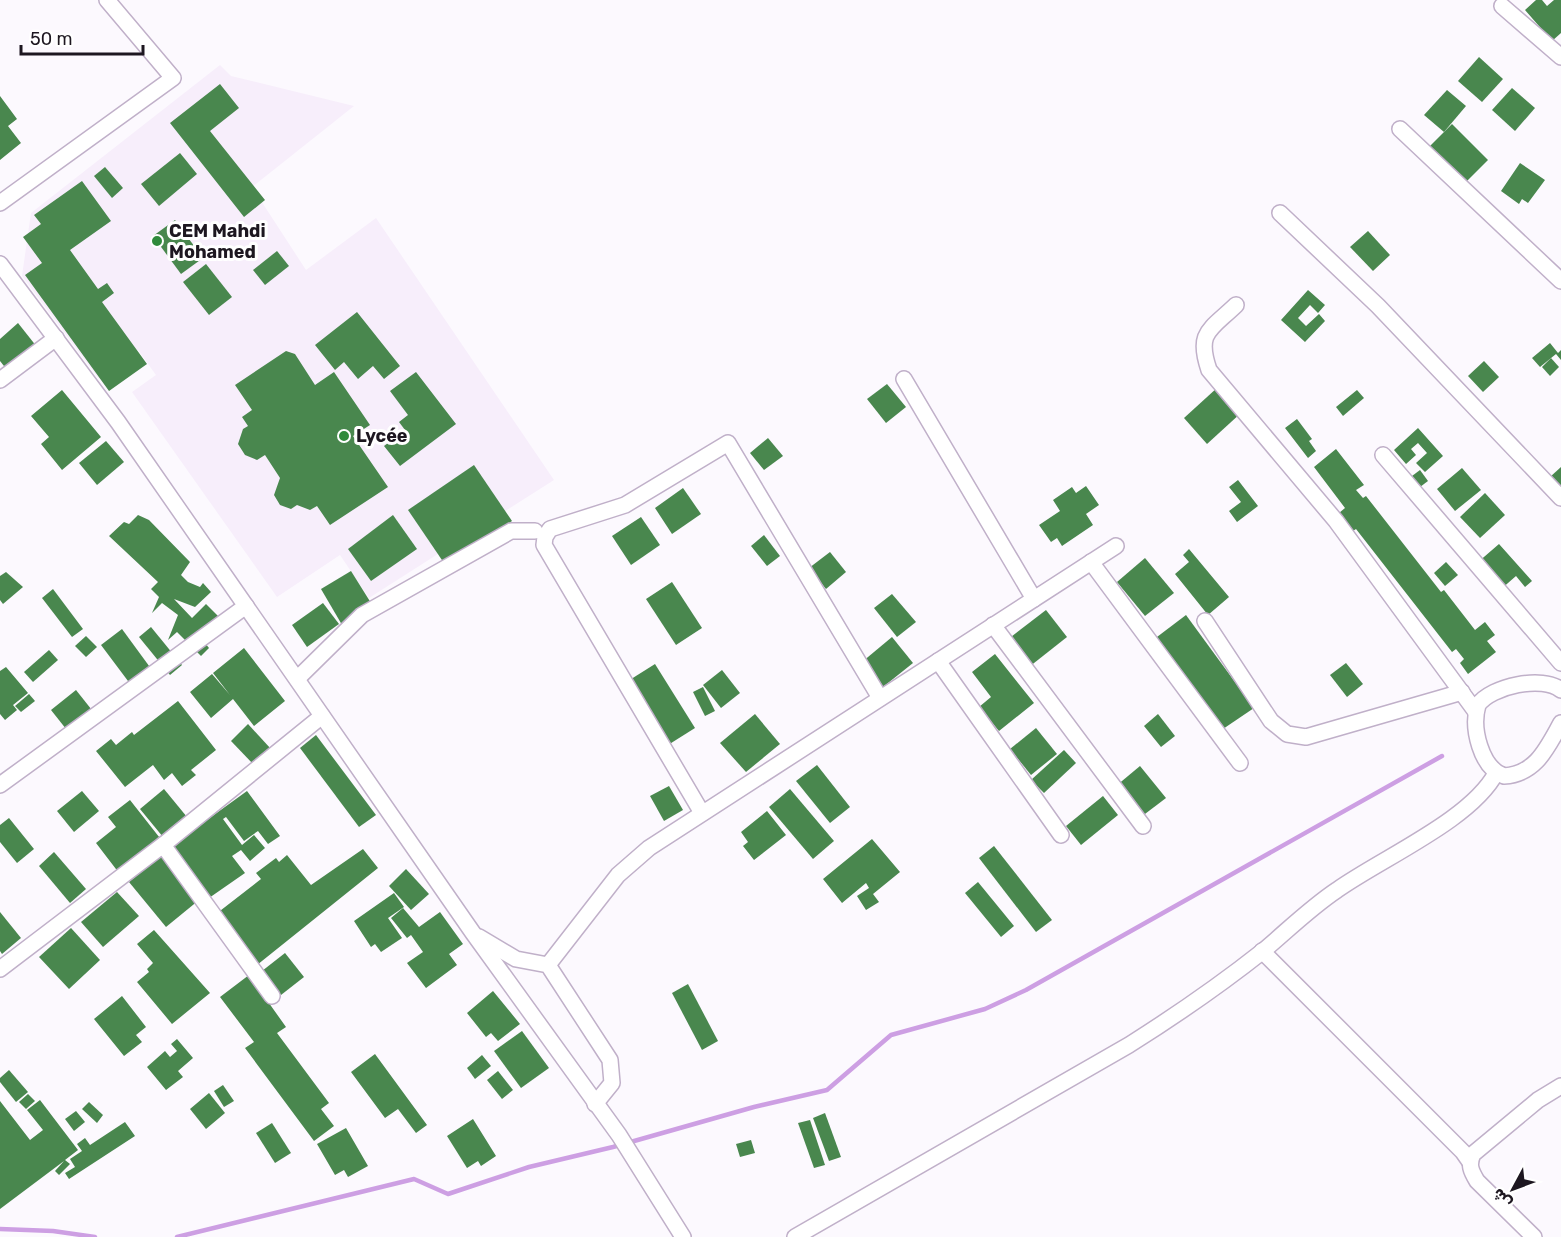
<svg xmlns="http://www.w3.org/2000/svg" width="1561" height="1237" font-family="Rubik,Vazirmatn,sans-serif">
<rect width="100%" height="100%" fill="#fcf9fe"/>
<path fill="#f7eefb" d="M220,65l11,11 123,30 -102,81 54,83 70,-52 178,262 -185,118 -29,-43 -63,42 -145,-205 24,-17 -18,-25 -39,29 -77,-103 9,-63z"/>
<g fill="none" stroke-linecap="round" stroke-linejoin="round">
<g stroke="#cd9fe3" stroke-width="4.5">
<path d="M0,1229l53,2 42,6"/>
<path d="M177,1237l237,-58 34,15 81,-27 84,-20 141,-40 73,-17 64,-55 94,-26 41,-19 416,-234"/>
</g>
</g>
<g fill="#49874e">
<path d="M1536,0h6l5,6 7,-6h7v33l-9,8 -27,-31z"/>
<path d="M1479,57l24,22 -21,23 -24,-21z"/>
<path d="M220,84l19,24 -29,23 55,69 -21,17 -74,-94z"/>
<path d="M1512,88l23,20 -20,23 -23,-21z"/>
<path d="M1447,90l19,16 -22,26 -20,-17z"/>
<path d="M0,96l17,23 -9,7 13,17 -21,17z"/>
<path d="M1452,124l36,36 -26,26 -36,-36z"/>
<path d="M180,153l17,21 -38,32 -18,-22z"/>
<path d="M1520,163l25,17 -17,23 -6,-4 -3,5 -18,-13z"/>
<path d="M105,167l18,21 -11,10 -18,-22z"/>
<path d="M82,181l29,40 -41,29 28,39 9,-6 7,10 -12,9 45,62 -38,27 -84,-116 17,-12 -19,-26 18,-13 -7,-9z"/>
<path d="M175,220l28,38 -22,16 -28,-38z"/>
<path d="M1368,231l22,24 -17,16 -23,-24z"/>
<path d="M277,251l12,15 -24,19 -12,-15z"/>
<path d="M206,264l26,33 -23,18 -26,-33z"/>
<path d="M1308,290l17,15 -7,8 -8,-8 -12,13 8,8 13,-12 6,7 -20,21 -24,-22z"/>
<path d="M357,312l43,54 -16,13 -11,-13 -15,13 -14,-17 -9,8 -20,-25z"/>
<path d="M18,323l19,24 -29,24 -8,-10v-22z"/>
<path d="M1550,343l8,10 3,-3v10l-5,-6 -16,13 -8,-9z"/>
<path d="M286,351l9,3 20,31 19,-13 36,53 -17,11 35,51 -58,38 -13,-19 -7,4 -13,-5 -6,4 -11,-4 -6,-10 6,-17 -15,-23 -8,5 -12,-5 -7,-11 5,-15 5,-3 -6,-9 10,-7 -17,-25z"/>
<path d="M1551,358l8,9 -9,9 -8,-9z"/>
<path d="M1484,361l15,16 -16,15 -15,-16z"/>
<path d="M416,372l40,52 -56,42 -16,-20 21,-16 -6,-8 9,-7 -18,-24z"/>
<path d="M887,384l19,23 -20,16 -19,-24z"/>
<path d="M1218,387l24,25 -35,32 -23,-26z"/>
<path d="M62,390l39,47 -39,33 -21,-26 8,-7 -18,-21z"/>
<path d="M1357,390l7,8 -21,18 -7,-9z"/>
<path d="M1297,419l15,20 -3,2 7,10 -8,7 -23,-30z"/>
<path d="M1418,428l25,28 -18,16 -9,-9 11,-10 -9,-10 -7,6 5,6 -10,9 -12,-14z"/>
<path d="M768,438l15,18 -19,14 -14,-17z"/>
<path d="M106,441l18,21 -27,23 -18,-22z"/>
<path d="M1336,449l28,36 -8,5 7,8 3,-2 75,96 3,-2 31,40 10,-8 10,13 -8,6 9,11 -28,22 -8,-11 4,-4 -8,-10 -4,3 -96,-123 -3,2 -14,-18 6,-5 -31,-41z"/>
<path d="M474,465l38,56 -66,45 -38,-56z"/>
<path d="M1561,467v22l-11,-12z"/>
<path d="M1462,468l19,22 -26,21 -18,-22z"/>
<path d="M1420,470l8,11 -8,6 -8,-11z"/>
<path d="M1238,480l20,26 -21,16 -8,-11 12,-9 -12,-15z"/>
<path d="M1086,486l13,19 -13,9 7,11 -31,21 -5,-8 -6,4 -12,-17 21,-14 -7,-11 19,-13 4,6z"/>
<path d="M683,488l18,26 -29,20 -17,-26z"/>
<path d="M1485,493l20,22 -25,23 -20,-21z"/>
<path d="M138,515l11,5 41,42 -9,13 7,7 12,5 3,-4 8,9 -16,15 -21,-8 18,19 14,-14 19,19 -20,20 4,5 -8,8 -24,-24 -9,8 10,-25 -16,-12 -10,10 7,-16 -8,-8 7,-7 -49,-46 15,-14 5,2z"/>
<path d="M393,515l24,34 -46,32 -23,-32z"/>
<path d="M641,517l19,28 -29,20 -19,-29z"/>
<path d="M764,535l16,21 -13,10 -16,-20z"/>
<path d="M1499,544l33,37 -7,6 -9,-11 -16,14 -23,-27z"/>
<path d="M1189,549l40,48 -21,18 -33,-41 14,-12 -6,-7z"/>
<path d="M830,552l16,20 -20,17 -17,-21z"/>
<path d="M1145,558l29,35 -29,23 -28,-34z"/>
<path d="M1446,562l12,13 -13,11 -11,-13z"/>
<path d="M351,571l25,40 -31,19 -24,-41z"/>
<path d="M6,572l17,15 -20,17 -3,-4v-24z"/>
<path d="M672,582l30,46 -26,17 -30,-46z"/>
<path d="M53,589l30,40 -11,8 -30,-39z"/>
<path d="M892,594l24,28 -19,15 -23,-29z"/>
<path d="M323,603l16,21 -32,23 -15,-22z"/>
<path d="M1046,610l21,27 -38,30 -22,-27z"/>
<path d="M1186,615l68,93 -34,23 -67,-91z"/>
<path d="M151,627l31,38 -12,10 -31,-38z"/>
<path d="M122,629l30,41 -21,15 -30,-40z"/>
<path d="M86,636l11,11 -11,10 -11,-11z"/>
<path d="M892,637l21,26 -30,24 -21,-25z"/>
<path d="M244,648l41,53 -31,25 -21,-27 -22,19 -21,-26 22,-18 18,21 -17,-22z"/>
<path d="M49,650l9,10 -25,22 -9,-10z"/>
<path d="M995,654l39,49 -35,28 -20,-24 12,-10 -19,-25z"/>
<path d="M1346,663l17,21 -16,13 -17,-22z"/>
<path d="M655,664l40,64 -27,17 -40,-64z"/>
<path d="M6,667l22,26 -15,12 4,5 -12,10 -5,-6v-43z"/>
<path d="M722,670l18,23 -19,15 -18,-23z"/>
<path d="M703,687l12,24 -10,5 -12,-24z"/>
<path d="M76,690l23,29 -25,20 -23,-29z"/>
<path d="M29,694l6,7 -14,11 -6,-6z"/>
<path d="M178,701l38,49 -25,20 5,5 -14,11 -10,-13 -8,7 -11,-15 -28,22 -29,-36 15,-12 5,6 16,-13 2,3z"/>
<path d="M755,714l25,30 -34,28 -26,-29z"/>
<path d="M1158,714l17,22 -14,11 -17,-21z"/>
<path d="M248,724l23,25 -17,16 -23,-24z"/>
<path d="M1036,728l21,26 -26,21 -21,-26z"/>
<path d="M316,735l60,80 -17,12 -59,-79z"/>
<path d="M1064,750l12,13 -32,30 -13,-13z"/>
<path d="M817,765l33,42 -20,16 -34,-42z"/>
<path d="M1140,766l26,32 -25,19 -25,-31z"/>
<path d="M669,786l14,24 -19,11 -14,-25z"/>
<path d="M164,789l23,28 -24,20 -23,-28z"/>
<path d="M790,789l44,52 -21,18 -44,-52z"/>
<path d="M82,791l17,20 -25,21 -17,-21z"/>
<path d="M247,791l33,45 -12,8 -10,-13 -14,10 -18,-24 -3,2 19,26 12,-10 11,13 -15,13 -9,-11 -9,6 13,17 -36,25 -38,-52z"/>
<path d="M1103,796l15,19 -37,30 -15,-19z"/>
<path d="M130,800l33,42 -44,31 -23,-30 20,-16 -8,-10z"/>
<path d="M767,811l19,24 -32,25 -11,-14 5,-4 -7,-10z"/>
<path d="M9,818l25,31 -17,14 -17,-21v-17z"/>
<path d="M872,839l28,33 -27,22 6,8 -13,8 -9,-14 12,-8 -3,-5 -24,20 -19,-24z"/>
<path d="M994,846l58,74 -16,12 -57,-74z"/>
<path d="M363,849l15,19 -121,97 -41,-51 45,-35 -5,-6 20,-15 3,4 8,-7 24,30z"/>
<path d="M54,852l32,37 -16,14 -31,-37z"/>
<path d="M162,854l37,46 -33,27 -37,-45z"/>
<path d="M406,869l23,25 -18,16 -22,-24z"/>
<path d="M978,882l36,44 -13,11 -36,-44z"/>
<path d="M117,892l22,24 -36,31 -22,-25z"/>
<path d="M394,893l10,14 -16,11 14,20 -21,14 -6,-8 -4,3 -17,-26z"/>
<path d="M403,908l16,19 21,-15 23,32 -14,10 8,11 -31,23 -19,-25 16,-11 -12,-17 -4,3 -16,-20z"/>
<path d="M0,912l21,26 -19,16 -2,-3z"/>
<path d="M71,928l29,32 -31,29 -30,-32z"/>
<path d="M154,930l56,63 -38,31 -35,-42 12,-10 -2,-3 6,-6 -16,-19z"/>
<path d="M285,953l19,24 -23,18 -19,-24z"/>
<path d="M249,975l37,52 -9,6 52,70 -8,6 13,17 -20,15 -69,-93 9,-6 -34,-45z"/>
<path d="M688,984l30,57 -16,9 -30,-57z"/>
<path d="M493,991l27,33 -22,17 -7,-8 -5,4 -19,-24z"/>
<path d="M122,996l24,31 -10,8 6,7 -18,14 -30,-37z"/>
<path d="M522,1031l27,37 -28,20 -27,-37z"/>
<path d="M177,1039l16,19 -15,13 5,6 -17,13 -19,-23 18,-16 5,6 7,-6 -6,-7z"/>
<path d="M375,1054l52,71 -11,8 -18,-24 -13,9 -34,-46z"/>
<path d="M482,1055l9,11 -16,13 -8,-11z"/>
<path d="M9,1070l19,22 -12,10 -16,-20v-4z"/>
<path d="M498,1071l15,19 -11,9 -15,-19z"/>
<path d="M223,1085l11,16 -10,6 -10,-16z"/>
<path d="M209,1093l16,20 -19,16 -16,-20z"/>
<path d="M28,1094l7,7 -9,8 -7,-7z"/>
<path d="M40,1100l38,50 -13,10 5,4 -11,11 -4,-4 9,-10 -64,48v-108l30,39 13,-10 -16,-20z"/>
<path d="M89,1102l14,13 -6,8 -15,-14z"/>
<path d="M76,1111l9,11 -11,9 -9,-12z"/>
<path d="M825,1113l16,44 -12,4 -16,-43z"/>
<path d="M473,1119l23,37 -15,10 -3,-5 -11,7 -20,-32z"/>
<path d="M810,1120l15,45 -11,3 -16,-45z"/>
<path d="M125,1122l10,14 -66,43 -4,-6 10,-6 -5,-8 12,-8 -5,-7 8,-6 5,7z"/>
<path d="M272,1123l19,30 -16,10 -19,-30z"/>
<path d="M346,1128l22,38 -20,11 -4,-7 -9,5 -18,-31z"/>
<path d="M751,1140l4,13 -15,4 -4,-13z"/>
</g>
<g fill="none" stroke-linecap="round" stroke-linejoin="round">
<g stroke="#c0b0c9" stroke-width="18">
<g id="minor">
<path d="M1502,6l59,51"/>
<path d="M1400,129l161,152"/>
<path d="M0,203l173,-125 -66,-78"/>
<path d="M1280,213l98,93 183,192"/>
<path d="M0,264l118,158 355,511 146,202 64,102"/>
<path d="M1236,305c-26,25 -40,27 -27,65l127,151 140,191"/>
<path d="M904,379l130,220"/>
<path d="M0,380l56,-42"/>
<path d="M1383,455l178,208"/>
<path d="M1091,562l149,201"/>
<path d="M1205,621l66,100 16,13 19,3 156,-45"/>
<path d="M993,625l150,201"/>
<path d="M938,661l123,174"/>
<path d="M297,679l65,-64 149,-84h24"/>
<path d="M1561,690c-18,-15 -70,-4 -83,15 -7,23 3,63 26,71 32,-2 43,-28 57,-53"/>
<path d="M0,785l246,-179"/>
<path d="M702,813l-158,-268 1,-8 5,-8 75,-24 103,-62 152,255"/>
<path d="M163,845l109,151"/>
<path d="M479,937l37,22 32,6 62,95 2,23 -17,21"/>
<path d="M1262,951l201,201 7,10"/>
<path d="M548,965l70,-90 31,-27 467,-302"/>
<path d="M0,969l163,-124 159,-129"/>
<path d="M795,1237l334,-192c46,-29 91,-60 134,-94 24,-20 47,-43 74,-61 45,-32 134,-70 159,-117"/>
<path d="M1534,1237l-57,-56c-6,-10 -9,-16 -4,-27l65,-54 23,-14"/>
</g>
</g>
<use href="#minor" stroke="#fff" stroke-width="15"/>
</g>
<g fill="#308b3c" stroke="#fff" stroke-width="2">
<circle cx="157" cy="241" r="6"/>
<circle cx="344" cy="436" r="6"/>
</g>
<g text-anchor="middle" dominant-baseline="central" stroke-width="6" stroke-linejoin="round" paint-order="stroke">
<g font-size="18" font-weight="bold" fill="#1d1720" stroke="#fff" text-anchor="start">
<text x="169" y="231">CEM Mahdi<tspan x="169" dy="21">Mohamed</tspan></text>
<text x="356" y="436">Lycée</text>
</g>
</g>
<g transform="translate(1513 1189) rotate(229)" stroke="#ffffff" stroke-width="4.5" paint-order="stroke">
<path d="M0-4.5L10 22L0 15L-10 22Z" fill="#1d1720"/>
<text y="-9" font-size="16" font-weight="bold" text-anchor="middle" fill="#1d1720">ش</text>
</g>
<path d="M21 45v9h122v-9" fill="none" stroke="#1d1720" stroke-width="3"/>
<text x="30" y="45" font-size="18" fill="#1d1720" stroke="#ffffff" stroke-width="4.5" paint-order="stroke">50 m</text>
</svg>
